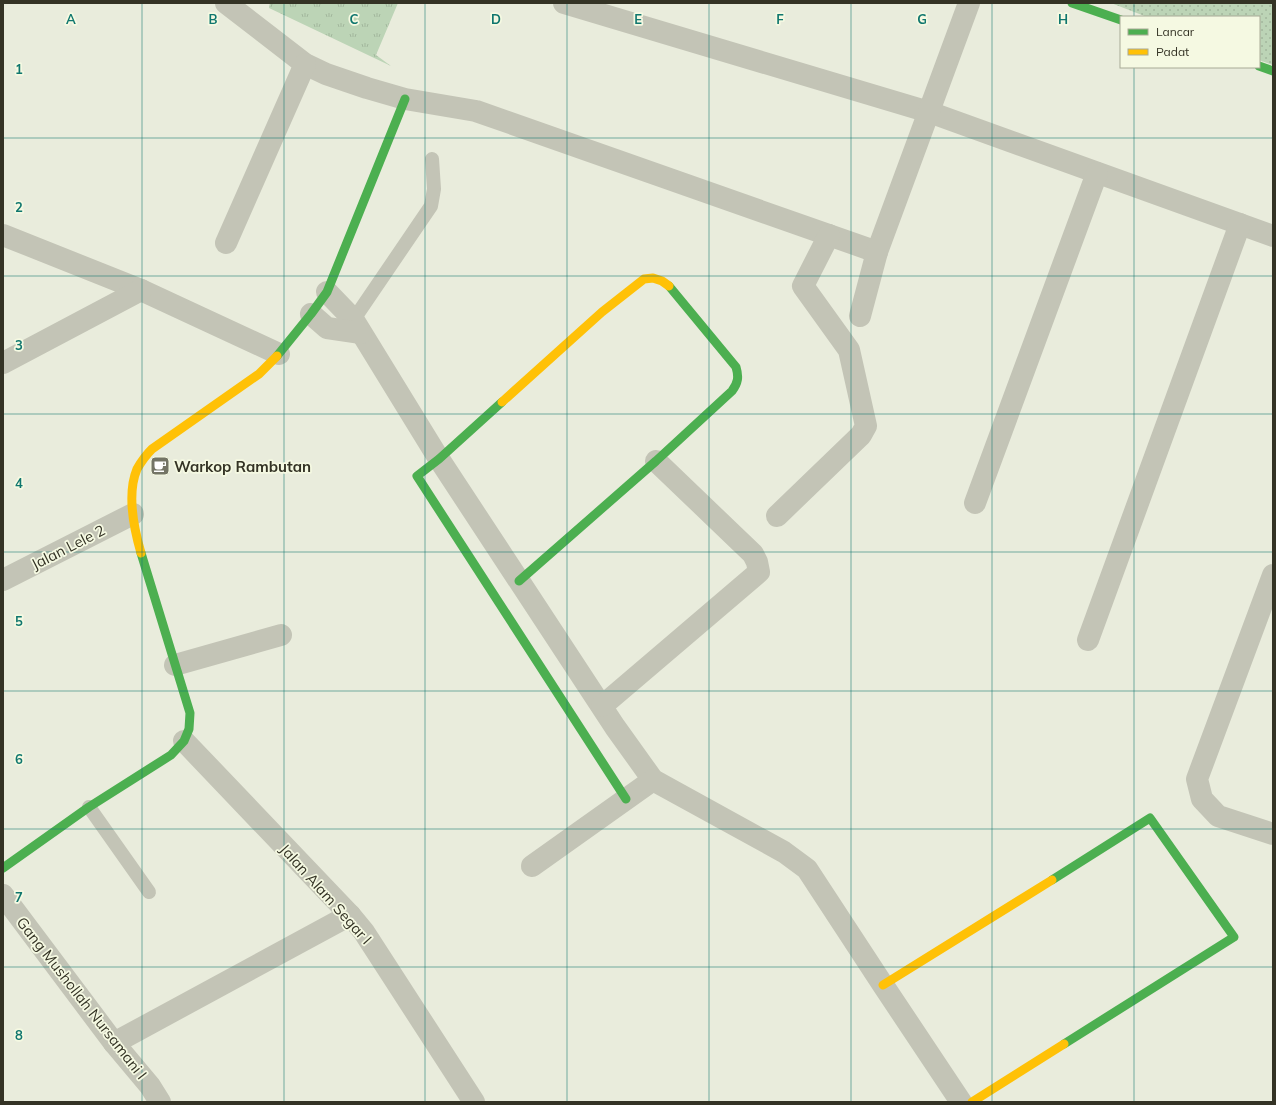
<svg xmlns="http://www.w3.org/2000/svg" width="1276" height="1105" font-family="Mulish,sans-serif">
<defs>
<pattern id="grass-dots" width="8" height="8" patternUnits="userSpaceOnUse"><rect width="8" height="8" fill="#bcd4b6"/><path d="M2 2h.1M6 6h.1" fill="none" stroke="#a2b69c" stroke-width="1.8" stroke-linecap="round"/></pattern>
<pattern id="park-tufts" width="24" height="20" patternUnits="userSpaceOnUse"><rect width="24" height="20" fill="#bcd4b6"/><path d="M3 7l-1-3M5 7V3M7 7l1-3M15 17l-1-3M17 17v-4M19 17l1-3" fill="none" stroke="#a2b69c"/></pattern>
</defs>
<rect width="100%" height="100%" fill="#e9ecdc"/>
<polygon fill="url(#grass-dots)" points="1111,3 1273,3 1273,65 1259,60 1259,17 1147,17"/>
<polygon fill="url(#park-tufts)" points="270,3 398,3 376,55 391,66 269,8"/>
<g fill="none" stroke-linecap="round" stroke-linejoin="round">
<g stroke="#c3c4b6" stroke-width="14">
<polyline points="350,325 431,206 434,189 432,159"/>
<polyline points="89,807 149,892"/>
</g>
<g stroke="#c3c4b6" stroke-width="22">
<polyline points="226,3 305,64 326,74 367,88 405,99 476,111 877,252"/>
<polyline points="564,3 929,112 1273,236"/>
<polyline points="3,235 141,290 279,354"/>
<polyline points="226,243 305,64"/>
<polyline points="327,292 353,319 439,459 615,727 653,780 784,852 807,869 883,985 961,1102"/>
<polyline points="311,314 327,328 361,333"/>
<polyline points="860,316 877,252 969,3"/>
<polyline points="3,363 141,290"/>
<polyline points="975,503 1097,173"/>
<polyline points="777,516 861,435 866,426 849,350 803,286 829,235"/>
<polyline points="1273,575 1197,779 1202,799 1218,816 1273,834"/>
<polyline points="3,580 133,514"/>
<polyline points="1088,640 1240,224"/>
<polyline points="175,665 281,635"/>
<polyline points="602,706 759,572 757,562 753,554 656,461"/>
<polyline points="184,741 350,915 364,932 474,1102"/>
<polyline points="532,866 653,780"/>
<polyline points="3,895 114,1043 150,1086 160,1102"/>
<polyline points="114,1043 350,915"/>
</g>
<g stroke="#4caf50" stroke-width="9">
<polyline points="1072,3 1121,20"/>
<polyline points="1259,66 1273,71"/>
<polyline points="277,356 311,314 327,292 405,99"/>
<polyline points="502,402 439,459 417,476 626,799"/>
<path d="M519,581l137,-120 76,-70c6,-8 7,-14 4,-24l-67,-81"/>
<polyline points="3,868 89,807 171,755 184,741 189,729 190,713 141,553"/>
<polyline points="1052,880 1150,818 1234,937 1064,1044"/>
</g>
<g stroke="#ffc107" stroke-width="9">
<polyline points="502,402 602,312 644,279 653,278 662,281 669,286"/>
<path d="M141,553c-7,-24 -14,-60 -4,-84 4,-7 9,-14 15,-20l107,-75 18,-18"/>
<polyline points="883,985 1052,880"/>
<polyline points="972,1102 1064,1044"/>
</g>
</g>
<path fill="none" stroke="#0f766e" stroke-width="1" stroke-opacity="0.55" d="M142,3v1099M284,3v1099M425,3v1099M567,3v1099M709,3v1099M851,3v1099M992,3v1099M1134,3v14M1134,67v1035M3,138h1270M3,276h1270M3,414h1270M3,552h1270M3,691h1270M3,829h1270M3,967h1270"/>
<defs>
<g id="cafe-square" transform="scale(1)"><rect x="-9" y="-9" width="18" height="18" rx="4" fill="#737465" stroke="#f5f9e2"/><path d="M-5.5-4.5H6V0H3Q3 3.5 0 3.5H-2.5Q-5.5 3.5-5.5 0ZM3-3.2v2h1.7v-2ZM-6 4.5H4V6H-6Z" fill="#fff"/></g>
</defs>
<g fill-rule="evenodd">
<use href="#cafe-square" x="160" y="466"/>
</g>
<g text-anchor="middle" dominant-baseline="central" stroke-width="3.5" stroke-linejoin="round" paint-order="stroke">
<g font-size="15" font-weight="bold" fill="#343325" stroke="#f5f9e2" text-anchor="start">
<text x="174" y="466">Warkop Rambutan</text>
</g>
<g font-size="15" fill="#343325" stroke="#f5f9e2">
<text transform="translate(68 547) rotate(-27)">Jalan Lele 2</text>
<text transform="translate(326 894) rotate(48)">Jalan Alam Segar I</text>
<text transform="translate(82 998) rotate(52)">Gang Mushollah Nursamani I</text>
</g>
</g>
<g font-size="13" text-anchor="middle" font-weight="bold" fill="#0f766e" stroke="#f5f9e2" stroke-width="3.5" stroke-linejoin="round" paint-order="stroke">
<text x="71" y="24">A</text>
<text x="213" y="24">B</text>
<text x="354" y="24">C</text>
<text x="496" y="24">D</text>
<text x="638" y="24">E</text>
<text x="780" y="24">F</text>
<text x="922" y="24">G</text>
<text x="1063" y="24">H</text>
<text x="19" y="74">1</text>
<text x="19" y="212">2</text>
<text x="19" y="350">3</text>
<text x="19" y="488">4</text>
<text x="19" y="626">5</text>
<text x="19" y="764">6</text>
<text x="19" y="902">7</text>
<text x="19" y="1040">8</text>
</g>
<rect width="1276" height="1105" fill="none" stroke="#343325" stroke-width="8"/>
<rect x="1120" y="16" width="140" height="52" fill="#f5f9e2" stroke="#a8aa96"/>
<rect x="1128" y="29" width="20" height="6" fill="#4caf50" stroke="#a8aa96"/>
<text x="1156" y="36" font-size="12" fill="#343325">Lancar</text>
<rect x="1128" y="49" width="20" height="6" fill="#ffc107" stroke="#a8aa96"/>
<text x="1156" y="56" font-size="12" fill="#343325">Padat</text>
</svg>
